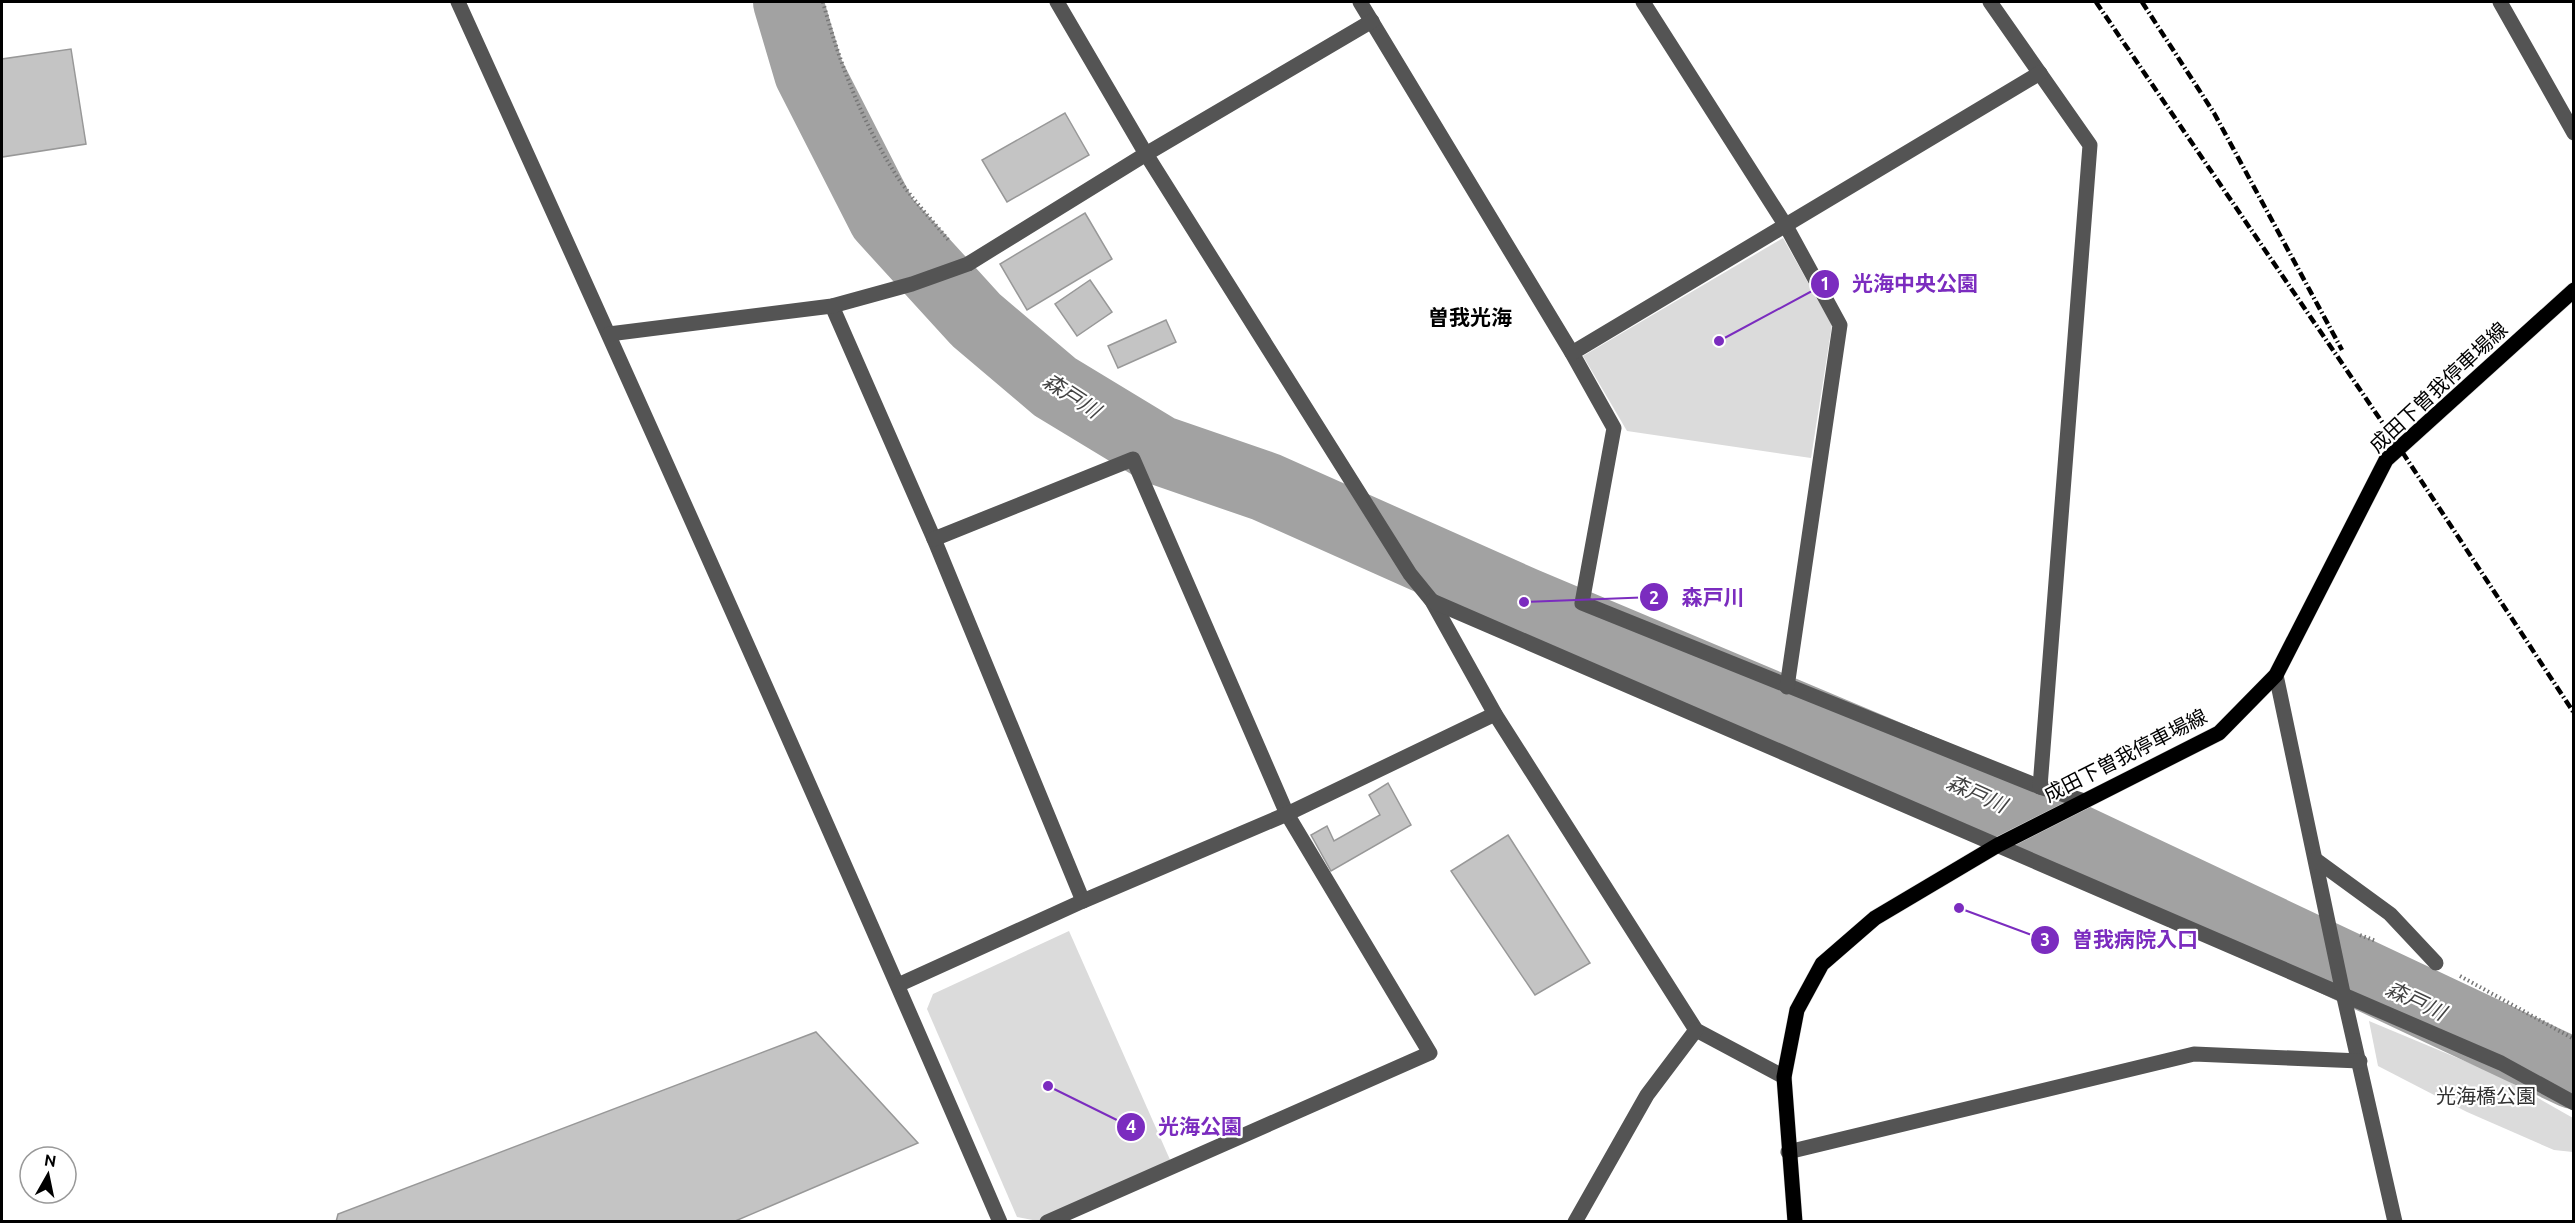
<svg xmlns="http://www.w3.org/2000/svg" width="2575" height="1223" font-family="Ubuntu,'Noto Sans JP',sans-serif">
<rect width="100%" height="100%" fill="#fff"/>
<g fill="#dbdbdb">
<polygon points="1783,238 1832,325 1811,458 1627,431 1583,356"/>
<polygon points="1069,931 1171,1162 1038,1221 1017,1217 927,1009 933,994"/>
<polygon points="2369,1021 2496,1074 2573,1118 2573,1152 2554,1150 2467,1112 2378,1066"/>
</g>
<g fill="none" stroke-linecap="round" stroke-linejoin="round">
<polyline stroke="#a2a2a2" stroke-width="70" points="788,2 809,73 883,218 976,320 1055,387 1159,450 1266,487 1524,602 1987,797 2574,1074"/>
</g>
<g fill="#c4c4c4" stroke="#989898" stroke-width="1.5">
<polygon points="71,49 86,144 2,157 2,59"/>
<polygon points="1065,113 1089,155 1007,202 982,160"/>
<polygon points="1085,213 1112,259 1027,310 1000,264"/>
<polygon points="1090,280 1112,312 1077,336 1055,304"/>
<polygon points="1166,320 1176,342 1118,368 1108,346"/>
<polygon points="1388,783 1411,825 1331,871 1311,835 1327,826 1334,841 1380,815 1369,795"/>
<polygon points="1508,835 1590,963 1535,995 1451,871"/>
<polygon points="816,1032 918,1143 733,1222 336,1222 338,1214"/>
</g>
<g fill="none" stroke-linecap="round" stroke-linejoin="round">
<g stroke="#dbdbdb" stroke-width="16">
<polyline id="major" points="1795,1222 1784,1077 1797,1010 1822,964 1875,918 1998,845 2219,733 2276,675 2386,460 2574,290"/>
</g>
<g stroke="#767676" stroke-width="4" stroke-dasharray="1.5 3" stroke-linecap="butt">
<path d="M823,2c17,63 39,120 75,176 15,22 35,43 52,64"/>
<polyline points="2360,935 2376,941"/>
<polyline points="2460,976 2574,1039"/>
</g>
<g stroke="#545454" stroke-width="15">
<path d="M458,2c184,405 366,811 542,1220"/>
<polyline points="1057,2 1146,154 1410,574 1432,601 1495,714 1696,1030 1784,1077"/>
<polyline points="1360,2 1572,353 1614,428 1582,603 2040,787 2084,801"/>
<polyline points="1643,2 1786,226 1840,325 1787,687"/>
<polyline points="1990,2 2090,145 2040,787"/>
<polyline points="2500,2 2574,133"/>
<polyline points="832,306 934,539 1083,901"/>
<polyline points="609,334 832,306 912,284 968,264 1146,154 1372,21"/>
<polyline points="1572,353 2040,73"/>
<polyline points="934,539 1133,459 1287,814 1430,1053 1047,1222"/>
<polyline points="1432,601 2501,1063 2574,1103"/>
<polyline points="2276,675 2343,993 2395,1222"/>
<polyline points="2316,860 2390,914 2436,963"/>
<polyline points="898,985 1083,901 1287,814 1495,714"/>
<polyline points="1788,1152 2194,1054 2360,1061"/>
<polyline points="1575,1222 1647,1095 1696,1030"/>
</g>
<use href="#major" stroke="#000" stroke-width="15"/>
<g stroke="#000" stroke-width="4.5" stroke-dasharray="9 3 1.5 3" stroke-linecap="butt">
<polyline points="2096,2 2399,447 2574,713"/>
<polyline points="2142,2 2214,113 2342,350"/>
</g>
</g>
<g text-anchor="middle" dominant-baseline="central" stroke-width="4.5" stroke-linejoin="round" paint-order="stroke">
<g font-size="20" fill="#000" stroke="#fff">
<text transform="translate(2438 387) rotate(-43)">成田下曽我停車場線</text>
<text transform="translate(2125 755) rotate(-27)">成田下曽我停車場線</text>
</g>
<g font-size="20" fill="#323232" stroke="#fff">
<text x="2486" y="1095">光海橋公園</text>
</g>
<g font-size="21" font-weight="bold" fill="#000" stroke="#fff">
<text x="1470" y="317">曽我光海</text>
</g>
<g font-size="21" font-style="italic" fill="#434343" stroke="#fff">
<text transform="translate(1072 395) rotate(33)">森戸川</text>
<text transform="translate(1977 793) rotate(24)">森戸川</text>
<text transform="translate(2416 1000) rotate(25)">森戸川</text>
</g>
</g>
<path fill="none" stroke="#7b2cbf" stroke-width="2" d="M1719 341L1825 284M1524 602L1654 597M1959 908L2045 940M1048 1086L1131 1127"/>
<g fill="#7b2cbf" stroke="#fff" stroke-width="2">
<circle cx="1719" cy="341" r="6"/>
<circle cx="1524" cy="602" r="6"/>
<circle cx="1959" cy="908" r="6"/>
<circle cx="1048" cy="1086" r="6"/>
<circle cx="1825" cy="284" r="15"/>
<circle cx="1654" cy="597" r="15"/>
<circle cx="2045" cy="940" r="15"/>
<circle cx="1131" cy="1127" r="15"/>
</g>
<g font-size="18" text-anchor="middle" font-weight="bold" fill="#fff">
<text x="1825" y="290">1</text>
<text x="1654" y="604">2</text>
<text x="2045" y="946">3</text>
<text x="1131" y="1133">4</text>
</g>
<g font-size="21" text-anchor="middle" font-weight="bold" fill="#7b2cbf" stroke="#fff" stroke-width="4.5" stroke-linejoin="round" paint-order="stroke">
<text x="1915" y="291">光海中央公園</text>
<text x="1713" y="605">森戸川</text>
<text x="2135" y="947">曽我病院入口</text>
<text x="1200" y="1134">光海公園</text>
</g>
<rect width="2575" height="1223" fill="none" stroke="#000000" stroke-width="6"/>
<g transform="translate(48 1175) rotate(9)"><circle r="28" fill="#ffffff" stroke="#999999" stroke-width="1.5"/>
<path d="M0-4.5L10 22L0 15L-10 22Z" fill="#000000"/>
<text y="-9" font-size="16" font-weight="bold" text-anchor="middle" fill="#000000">N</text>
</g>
</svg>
